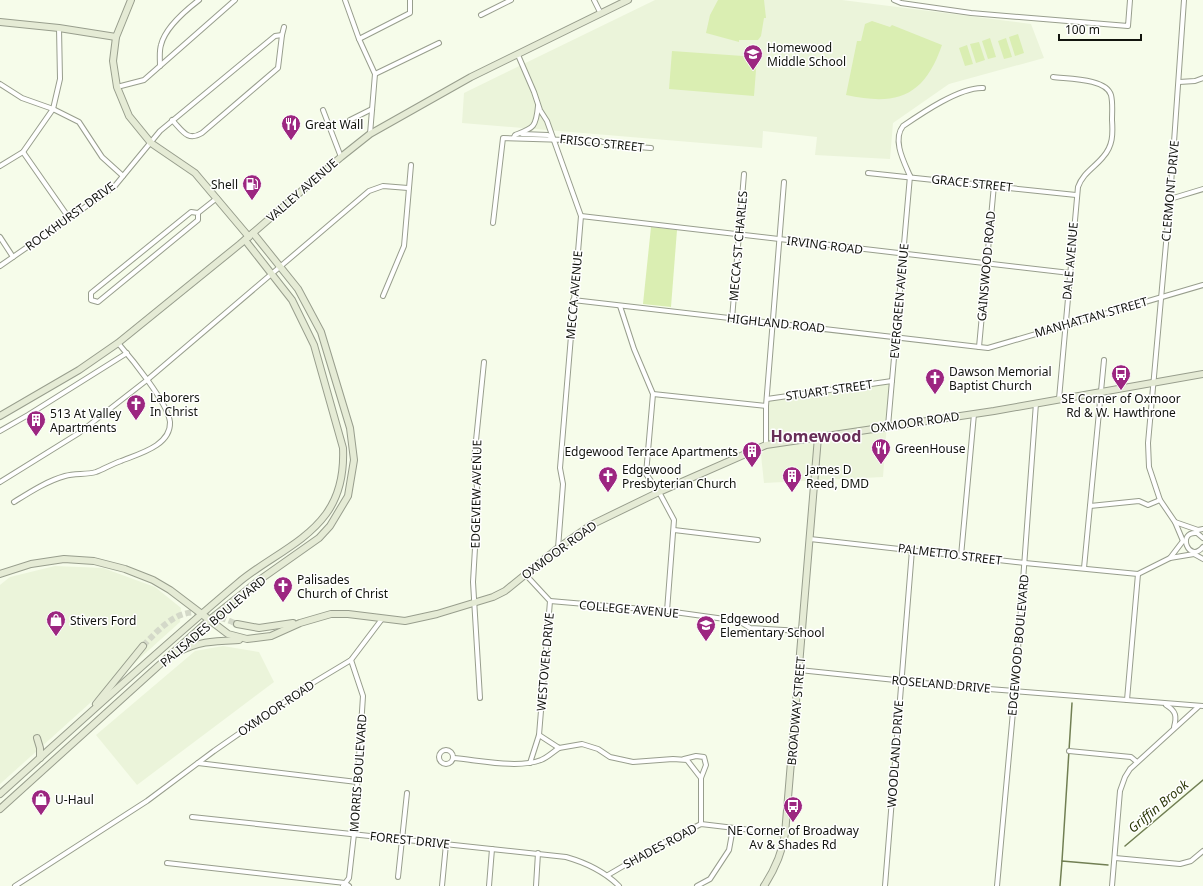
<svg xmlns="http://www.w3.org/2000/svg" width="1203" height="886" font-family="'Noto Sans',sans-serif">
<rect width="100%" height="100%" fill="#f6fcea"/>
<g fill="#ebf4da">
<polygon points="655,0 842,0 1031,24 1044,58 949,84 893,123 890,159 815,155 817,137 763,131 762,148 462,123 464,93"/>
<polygon points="890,382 883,477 764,483 761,455 767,447 769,400"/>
<polygon points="55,566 103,568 155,587 181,608 180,622 0,784 0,585 10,577"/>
<polygon points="223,646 259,652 274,682 137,785 96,735 195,651"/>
</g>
<g fill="#daeeb2">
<polygon points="718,0 764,0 766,18 764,18 761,36 758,40 739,40 739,42 706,33 710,15"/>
<path d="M872,21l18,6 2,-2 50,20c-18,52 -45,61 -96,50l11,-54h4l4,-17z"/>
<polygon points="1018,34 1024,53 1015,56 1009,37"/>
<polygon points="990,38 996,57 988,59 982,41"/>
<polygon points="1006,38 1012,57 1004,59 998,41"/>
<polygon points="979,42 985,60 976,63 970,44"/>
<polygon points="967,45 973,64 965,66 959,48"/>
<polygon points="672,51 757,57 754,96 669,89"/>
<polygon points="651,227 677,230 671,307 643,304"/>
</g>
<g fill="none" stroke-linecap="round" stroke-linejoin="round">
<g stroke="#717f53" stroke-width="1.5">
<polyline points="1125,846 1203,780"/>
<polyline points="1062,861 1072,703"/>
<polyline points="1060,886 1062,861 1108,865"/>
</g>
<path stroke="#d4d9c9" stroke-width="6" stroke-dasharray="6 3" stroke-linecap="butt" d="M143,646c34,-37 47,-42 94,-22"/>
<g stroke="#989e8d" stroke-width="6">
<g id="street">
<polyline points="345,0 359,39 410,13 410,0"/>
<polyline points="594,0 600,12"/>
<polyline points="894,0 901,3 971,13 1128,26 1130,0"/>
<polyline points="481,15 511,0"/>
<polyline points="359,39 375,74 370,134"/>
<polyline points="518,55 534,92 540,110 547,121 581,216 560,468 563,484 558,548"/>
<path d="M160,66c0,-6 -1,-15 1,-21 4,-17 25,-35 38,-45"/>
<polyline points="375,74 439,43"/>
<path d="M1053,77c14,2 53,1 58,18 2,8 1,17 1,25 1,14 1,26 -9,37 -9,11 -20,16 -25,30l-19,212"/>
<polyline points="1179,82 1195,81 1203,78"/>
<polyline points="0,84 22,98 53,109 79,122 102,157 123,176"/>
<polyline points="117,87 144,80 235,0"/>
<polyline points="323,110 341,157"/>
<path d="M172,120c10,10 15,22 30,13l76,-65 4,-33 2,-8"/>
<polyline points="350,120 372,109"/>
<polyline points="522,134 548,135 552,138"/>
<path d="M514,137l1,-2c18,-7 21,-7 23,-29"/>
<polyline points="23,152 69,218"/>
<polyline points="0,166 23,152 53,109 60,79 59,28"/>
<polyline points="868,173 1076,195"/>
<path d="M910,176c-6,-14 -18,-36 -7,-50 19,-13 57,-39 80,-38"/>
<polyline points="1170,199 1203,189"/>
<polygon points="191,212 198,213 198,220 98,302 91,300 91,293"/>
<polyline points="198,213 217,198"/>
<polyline points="581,216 1070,273"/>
<polyline points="493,223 503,138 600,141 611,145 651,148"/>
<polyline points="0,237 13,257"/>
<polyline points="0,266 114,187 160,131 275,36 282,35"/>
<polyline points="383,296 404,246 411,165"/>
<polyline points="573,300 988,348 1203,285"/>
<polyline points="620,306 634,349 653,394 646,474 659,492 674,520 667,611"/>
<polyline points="732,319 744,174"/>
<polyline points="979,347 994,185"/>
<polyline points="653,394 766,406"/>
<polyline points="767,399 892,381"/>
<polyline points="888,426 910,176"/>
<polyline points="0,431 28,415 127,353"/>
<polyline points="766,445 766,406 784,182"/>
<polyline points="0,482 79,433 147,380 369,191 383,186 408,188"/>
<path d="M14,502c16,-10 33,-21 51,-26 10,-3 21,-1 31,-4 8,-3 16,-8 25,-11 17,-7 50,-15 49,-39 -2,-19 -39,-64 -52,-79"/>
<polyline points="1090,506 1139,501 1148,505 1160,500"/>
<polyline points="1175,522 1198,530 1203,529"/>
<polyline points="674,530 758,540"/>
<path d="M1203,538l-6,-5c-21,-2 -8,31 6,14"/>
<polyline points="810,539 1025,563 1138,574"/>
<polyline points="1183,541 1175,522 1160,500 1149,467 1148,443 1170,199 1184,0"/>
<polyline points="1194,554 1203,559"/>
<polyline points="961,556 974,414"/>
<polyline points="1170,558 1183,541"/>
<polyline points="1084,568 1104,360"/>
<polyline points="525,574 550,601 539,735 530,763"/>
<polyline points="1138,574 1170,558 1194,554"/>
<polyline points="550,601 667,611 739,621 750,628 802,631"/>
<polyline points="799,670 963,687 1203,706"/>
<polyline points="480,698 473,582 478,497 474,460 484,362"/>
<polyline points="1127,700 1138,574"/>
<path d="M1166,705c10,6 11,11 8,22"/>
<polyline points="539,735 559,748 582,744 598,749 610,757 633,762 673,759 687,760 701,778 701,824"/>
<circle cx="446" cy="757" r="7"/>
<polyline points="1069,751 1131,757 1137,762"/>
<path d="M453,758c26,2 64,11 88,2 6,-2 12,-8 18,-12"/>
<polyline points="684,759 696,756 704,757 706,765 701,778"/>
<polyline points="198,763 357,782"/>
<path d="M192,817l374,40c21,6 38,14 53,29"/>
<polyline points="1115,858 1180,864 1191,861 1203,851"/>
<polyline points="167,863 345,883 349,886"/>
<polyline points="608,875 661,844 701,824 785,834"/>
<polyline points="398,877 407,793"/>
<polyline points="15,886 147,801 214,751 306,687 351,660 382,619"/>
<polyline points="343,886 349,878 354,834 363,696 351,660"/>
<polyline points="442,886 446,844"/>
<polyline points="489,886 492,849"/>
<polyline points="536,886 538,853"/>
<polyline points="697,886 710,879 729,850 733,828"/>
<polyline points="885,886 912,550"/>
<polyline points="997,886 1015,690 1036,403"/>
<polyline points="1112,886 1120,791 1125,777 1130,769 1198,707"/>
</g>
</g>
<g stroke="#989e8d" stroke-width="8">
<g id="secondary">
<polyline points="131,0 116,37 113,61 117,87 129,116 151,143 195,173 249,237"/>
<polyline points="0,22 59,28 116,37"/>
<polyline points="0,416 79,370 118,343 240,244 341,157 370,134 471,77 628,0"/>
<polyline points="0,574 31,564 64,559 94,561 125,569 153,580 170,590 228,634 247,639 271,636 300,623 331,614 348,614 405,621 437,614 493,597 505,591 558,548 591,525 659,492 766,445 994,411 1203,374"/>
<polyline points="237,624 259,628 293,623"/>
<path d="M176,653c23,-12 37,-12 63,-13"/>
<polyline points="96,704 143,646"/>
<polyline points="37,738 40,748 40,758"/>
<path d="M0,794c79,-71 157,-143 238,-211 28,-24 66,-39 88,-69 14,-19 18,-43 17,-66l-29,-103 -22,-45 -47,-60"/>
<polyline points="0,809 208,621 258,581 319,538 330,526 348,496 354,460 350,428 321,332 298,289 253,233"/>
<path d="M764,886c11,-17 18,-32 21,-52l33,-397"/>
</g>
</g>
<use href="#street" stroke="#fff" stroke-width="4"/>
<use href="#secondary" stroke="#e5ebd5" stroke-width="6"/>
</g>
<defs>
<g id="school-pin" transform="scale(1)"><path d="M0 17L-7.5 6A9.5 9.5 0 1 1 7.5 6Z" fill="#9c2680" stroke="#fff"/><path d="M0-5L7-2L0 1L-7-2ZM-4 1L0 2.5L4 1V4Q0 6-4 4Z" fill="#fff"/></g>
<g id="restaurant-pin" transform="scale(1)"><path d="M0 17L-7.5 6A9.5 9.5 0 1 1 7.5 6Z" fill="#9c2680" stroke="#fff"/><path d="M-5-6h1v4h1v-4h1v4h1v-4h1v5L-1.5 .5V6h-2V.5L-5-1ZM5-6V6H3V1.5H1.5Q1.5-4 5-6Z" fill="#fff"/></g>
<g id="fuel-pin" transform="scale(1)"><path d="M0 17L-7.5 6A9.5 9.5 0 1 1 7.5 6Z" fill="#9c2680" stroke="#fff"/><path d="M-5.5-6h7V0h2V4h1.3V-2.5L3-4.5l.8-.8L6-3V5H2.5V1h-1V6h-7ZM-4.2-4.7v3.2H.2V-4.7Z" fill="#fff"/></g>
<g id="bus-pin" transform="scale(1)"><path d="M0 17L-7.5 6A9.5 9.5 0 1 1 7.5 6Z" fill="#9c2680" stroke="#fff"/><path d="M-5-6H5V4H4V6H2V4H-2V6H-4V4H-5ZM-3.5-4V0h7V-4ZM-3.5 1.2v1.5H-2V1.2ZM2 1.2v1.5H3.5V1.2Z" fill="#fff"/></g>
<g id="church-pin" transform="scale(1)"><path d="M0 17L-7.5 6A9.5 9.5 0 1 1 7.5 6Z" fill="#9c2680" stroke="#fff"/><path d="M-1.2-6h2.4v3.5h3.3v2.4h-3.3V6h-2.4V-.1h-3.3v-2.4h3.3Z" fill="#fff"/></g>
<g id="building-pin" transform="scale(1)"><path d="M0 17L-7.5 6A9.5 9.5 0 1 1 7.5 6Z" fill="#9c2680" stroke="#fff"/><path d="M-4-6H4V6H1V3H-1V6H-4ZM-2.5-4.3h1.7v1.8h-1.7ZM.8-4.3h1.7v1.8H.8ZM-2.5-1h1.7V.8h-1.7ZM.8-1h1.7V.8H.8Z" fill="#fff"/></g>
<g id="shop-pin" transform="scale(1)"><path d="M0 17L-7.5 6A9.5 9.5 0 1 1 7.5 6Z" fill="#9c2680" stroke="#fff"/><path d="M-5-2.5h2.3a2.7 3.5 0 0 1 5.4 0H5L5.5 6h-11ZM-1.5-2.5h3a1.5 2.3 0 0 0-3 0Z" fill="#fff"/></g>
</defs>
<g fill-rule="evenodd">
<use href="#school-pin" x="753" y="54"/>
<use href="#restaurant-pin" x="291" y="124"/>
<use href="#fuel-pin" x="252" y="184"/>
<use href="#bus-pin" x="1121" y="374"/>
<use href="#church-pin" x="935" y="378"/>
<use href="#church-pin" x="136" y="404"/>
<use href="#building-pin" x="36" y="420"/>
<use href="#restaurant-pin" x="881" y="448"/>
<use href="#building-pin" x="752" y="451"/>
<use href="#church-pin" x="608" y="476"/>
<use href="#building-pin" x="792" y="476"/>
<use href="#church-pin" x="283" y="586"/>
<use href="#shop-pin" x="56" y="620"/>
<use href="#school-pin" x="706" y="625"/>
<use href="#shop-pin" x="41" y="799"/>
<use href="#bus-pin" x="793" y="806"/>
</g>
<g text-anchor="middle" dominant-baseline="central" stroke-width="3" stroke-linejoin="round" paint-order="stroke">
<g font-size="12" fill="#12140e" stroke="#fff" text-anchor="start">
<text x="767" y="47">Homewood<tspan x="767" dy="14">Middle School</tspan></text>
<text x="305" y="124">Great Wall</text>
<text x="238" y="184" text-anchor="end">Shell</text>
<text x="949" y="371">Dawson Memorial<tspan x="949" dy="14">Baptist Church</tspan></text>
<text x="150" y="397">Laborers<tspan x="150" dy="14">In Christ</tspan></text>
<text x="1121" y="398" text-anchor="middle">SE Corner of Oxmoor<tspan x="1121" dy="14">Rd &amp; W. Hawthrone</tspan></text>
<text x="50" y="413">513 At Valley<tspan x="50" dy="14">Apartments</tspan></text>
<text x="895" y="448">GreenHouse</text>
<text x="738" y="451" text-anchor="end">Edgewood Terrace Apartments</text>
<text x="622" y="469">Edgewood<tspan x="622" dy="14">Presbyterian Church</tspan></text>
<text x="806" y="469">James D<tspan x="806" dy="14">Reed, DMD</tspan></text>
<text x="297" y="579">Palisades<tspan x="297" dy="14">Church of Christ</tspan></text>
<text x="720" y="618">Edgewood<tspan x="720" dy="14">Elementary School</tspan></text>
<text x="70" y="620">Stivers Ford</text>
<text x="55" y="799">U-Haul</text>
<text x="793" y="830" text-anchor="middle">NE Corner of Broadway<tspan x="793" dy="14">Av &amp; Shades Rd</tspan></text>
</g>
<g font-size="12" fill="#12140e" stroke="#fff">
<text transform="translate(602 143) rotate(6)">FRISCO STREET</text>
<text transform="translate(972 183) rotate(6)">GRACE STREET</text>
<text transform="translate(302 190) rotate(-41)">VALLEY AVENUE</text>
<text transform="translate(1170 191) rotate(-85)">CLERMONT DRIVE</text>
<text transform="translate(70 216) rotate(-36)">ROCKHURST DRIVE</text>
<text transform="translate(825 245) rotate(7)">IRVING ROAD</text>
<text transform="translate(738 246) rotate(-85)">MECCA ST CHARLES</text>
<text transform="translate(1070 261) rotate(-85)">DALE AVENUE</text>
<text transform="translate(986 266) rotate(-85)">GAINSWOOD ROAD</text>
<text transform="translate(574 295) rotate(-85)">MECCA AVENUE</text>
<text transform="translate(899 301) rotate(-85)">EVERGREEN AVENUE</text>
<text transform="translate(1091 317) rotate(-16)">MANHATTAN STREET</text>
<text transform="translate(776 323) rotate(6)">HIGHLAND ROAD</text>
<text transform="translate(829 390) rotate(-8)">STUART STREET</text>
<text transform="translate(915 422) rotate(-8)">OXMOOR ROAD</text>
<text transform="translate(476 494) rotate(-89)">EDGEVIEW AVENUE</text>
<text transform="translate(559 550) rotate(-36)">OXMOOR ROAD</text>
<text transform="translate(950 554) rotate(7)">PALMETTO STREET</text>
<text transform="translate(629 609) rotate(5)">COLLEGE AVENUE</text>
<text transform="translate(213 621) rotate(-40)">PALISADES BOULEVARD</text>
<text transform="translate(1018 645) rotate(-85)">EDGEWOOD BOULEVARD</text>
<text transform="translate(545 662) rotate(-85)">WESTOVER DRIVE</text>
<text transform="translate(941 684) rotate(5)">ROSELAND DRIVE</text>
<text transform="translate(276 708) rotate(-34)">OXMOOR ROAD</text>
<text transform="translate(796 711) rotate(-85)">BROADWAY STREET</text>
<text transform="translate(895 754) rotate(-86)">WOODLAND DRIVE</text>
<text transform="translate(358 773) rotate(-86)">MORRIS BOULEVARD</text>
<text transform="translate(410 840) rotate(6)">FOREST DRIVE</text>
<text transform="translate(660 846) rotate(-28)">SHADES ROAD</text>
</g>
<g font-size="13" font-style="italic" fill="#2c3809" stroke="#fff">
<text transform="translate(1158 806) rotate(-40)">Griffin Brook</text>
</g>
<g font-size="16" font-weight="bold" fill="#682e57" stroke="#fff">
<text x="816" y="436">Homewood</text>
</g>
</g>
<path d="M1059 34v6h82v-6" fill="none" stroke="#12140e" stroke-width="2"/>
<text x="1065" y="34" font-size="12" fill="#12140e" stroke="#ffffff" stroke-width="3" paint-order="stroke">100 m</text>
</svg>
